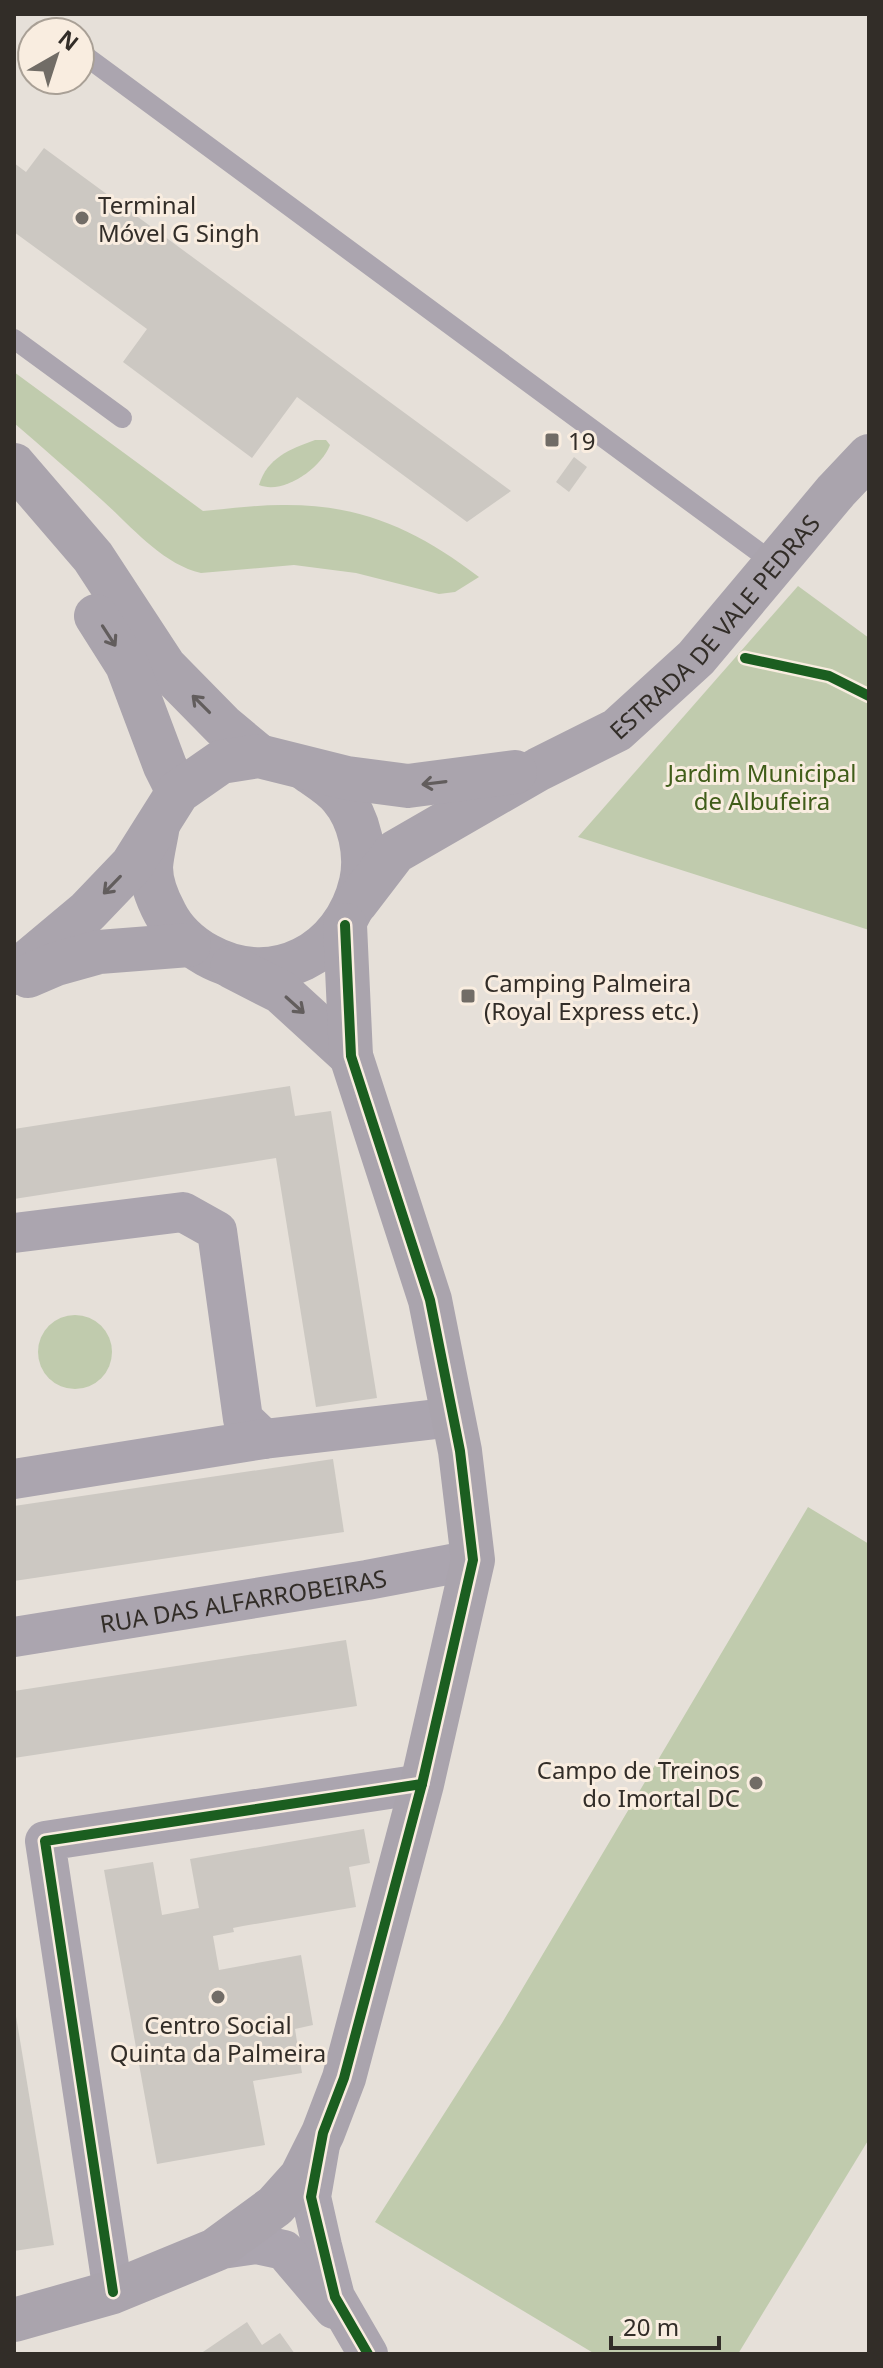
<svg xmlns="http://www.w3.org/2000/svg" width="883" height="2368" font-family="'Noto Sans',sans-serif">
<rect width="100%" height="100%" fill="#e6e0d9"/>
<g fill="#c0cbad">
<path d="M14,372l189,139c26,-2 53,-6 79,-6 80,-1 135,25 197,72l-24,15 -16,2 -83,-21 -62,-8 -93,8c-39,-9 -69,-46 -98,-72 -30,-27 -59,-52 -89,-78z"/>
<path d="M315,440h11l4,5c-9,23 -46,50 -71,40 8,-27 31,-36 56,-45z"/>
<polygon points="798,586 869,638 869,930 578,837"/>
<circle cx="75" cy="1352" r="37"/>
<polygon points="808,1507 869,1544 869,2139 738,2354 595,2354 375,2222 502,2023"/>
</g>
<g fill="#ccc8c2">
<polygon points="44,148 511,491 467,522 297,397 252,458 123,362 147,329 14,232 14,163 26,172"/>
<polygon points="574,457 587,467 569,492 556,482"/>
<polygon points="290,1086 295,1116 331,1111 377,1398 316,1407 276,1158 14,1199 14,1129"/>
<polygon points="333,1459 344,1532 14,1581 14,1506"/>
<polygon points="346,1640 357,1706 14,1758 14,1691"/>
<polygon points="364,1829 370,1863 349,1867 356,1907 243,1926 233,1928 234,1932 213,1936 219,1970 301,1955 313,2025 295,2029 302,2073 253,2081 265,2145 157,2164 104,1870 153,1862 162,1915 199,1908 190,1859"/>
<polygon points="14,2004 54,2245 14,2251"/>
<polygon points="247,2322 262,2345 280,2333 295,2354 200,2354"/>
</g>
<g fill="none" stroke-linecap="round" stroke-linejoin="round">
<g stroke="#aba5af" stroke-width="20">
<polyline points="80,52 775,564"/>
<polyline points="14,339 122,418"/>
</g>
<g stroke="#aba5af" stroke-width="40">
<polyline points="14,1233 183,1212 217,1231 243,1419 264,1439"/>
<polyline points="14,1479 264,1439 454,1417"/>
<path id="s1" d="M14,1637l353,-57 106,-20"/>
<polyline points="320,2145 311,2197 322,2246 335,2297 368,2354"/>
<polyline points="215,2250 256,2244 284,2250 334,2309"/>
<polyline points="113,2292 45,1841 422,1784"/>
</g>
<g stroke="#aaa4ad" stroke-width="44">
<polyline points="14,465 93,557 165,667 223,726 259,756"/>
<polyline points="96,616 127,665 165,766 178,792"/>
<path d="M158,825c-2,14 -6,28 -7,42 0,16 7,33 14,46 10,20 24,32 42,42 66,37 138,-2 154,-73 6,-27 -1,-63 -20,-85 -9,-11 -23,-19 -34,-27"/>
<path id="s2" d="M356,903l39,-51 144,-83 78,-39 79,-72 140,-167 33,-35"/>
<polyline points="232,967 281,992 351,1056"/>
<polyline points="14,973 87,912 132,865 178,792 221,762 259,756 347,778 408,786 515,772"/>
<polyline points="28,976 56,964 99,952 189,945"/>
<polyline points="14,2320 113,2292 215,2250 275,2206 301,2177 323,2133 344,2078 422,1784 473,1560 460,1451 430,1300 351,1056 345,925"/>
</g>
<g stroke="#f9ede0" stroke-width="15">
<g id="cycleway">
<polyline points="745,658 829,676 869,696"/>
<polyline points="345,925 351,1056 430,1300 460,1451 473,1560 422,1784 344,2078 323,2133 311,2197 335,2297 368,2354"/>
<polyline points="113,2292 45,1841 422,1784"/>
</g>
</g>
<use href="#cycleway" stroke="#1b5e20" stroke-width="10"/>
</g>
<defs><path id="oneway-shaft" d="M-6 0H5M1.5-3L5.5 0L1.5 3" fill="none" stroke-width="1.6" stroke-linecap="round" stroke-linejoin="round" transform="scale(2)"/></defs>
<g stroke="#625d5d">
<use href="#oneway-shaft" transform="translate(109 636) rotate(57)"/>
<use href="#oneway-shaft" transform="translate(201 704) rotate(-135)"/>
<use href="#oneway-shaft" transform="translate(434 783) rotate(173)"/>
<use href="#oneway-shaft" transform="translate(112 885) rotate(134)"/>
<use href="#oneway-shaft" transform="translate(295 1005) rotate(42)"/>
</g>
<g fill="#716c66" stroke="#f9ede0" stroke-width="3">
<circle cx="82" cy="218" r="8"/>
<rect x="544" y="432" width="16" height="16" rx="4"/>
<rect x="460" y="988" width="16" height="16" rx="4"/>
<circle cx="756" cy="1783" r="8"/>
<circle cx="218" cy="1997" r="8"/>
</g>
<g text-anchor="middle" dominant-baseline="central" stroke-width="6" stroke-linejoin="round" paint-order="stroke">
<g font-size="24" fill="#322d28" stroke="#f9ede0" text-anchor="start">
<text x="98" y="204">Terminal<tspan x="98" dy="28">Móvel G Singh</tspan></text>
<text x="568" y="440">19</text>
<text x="484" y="982">Camping Palmeira<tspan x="484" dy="28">(Royal Express etc.)</tspan></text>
<text x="740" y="1769" text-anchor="end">Campo de Treinos<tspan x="740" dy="28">do Imortal DC</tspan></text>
<text x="218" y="2024" text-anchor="middle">Centro Social<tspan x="218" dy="28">Quinta da Palmeira</tspan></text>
</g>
<g font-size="24" fill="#322d28" stroke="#f9ede0">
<text stroke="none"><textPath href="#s2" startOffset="460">ESTRADA DE VALE PEDRAS</textPath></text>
<text stroke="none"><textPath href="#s1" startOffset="232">RUA DAS ALFARROBEIRAS</textPath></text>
</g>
<g font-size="24" fill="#405d19" stroke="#f9ede0">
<text x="762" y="772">Jardim Municipal<tspan x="762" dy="28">de Albufeira</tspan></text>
</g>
</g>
<rect width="883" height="2368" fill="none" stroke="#322d28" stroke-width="32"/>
<g transform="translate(56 56) rotate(39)"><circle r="38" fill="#f9ede0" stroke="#a9a096" stroke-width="2"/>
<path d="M0-6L14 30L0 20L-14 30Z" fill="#716c66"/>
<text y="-12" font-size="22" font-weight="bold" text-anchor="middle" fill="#322d28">N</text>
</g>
<path d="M611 2336v12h108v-12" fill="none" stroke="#322d28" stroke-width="4"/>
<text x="623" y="2336" font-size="24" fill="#322d28" stroke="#f9ede0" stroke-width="6" paint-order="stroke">20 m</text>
</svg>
